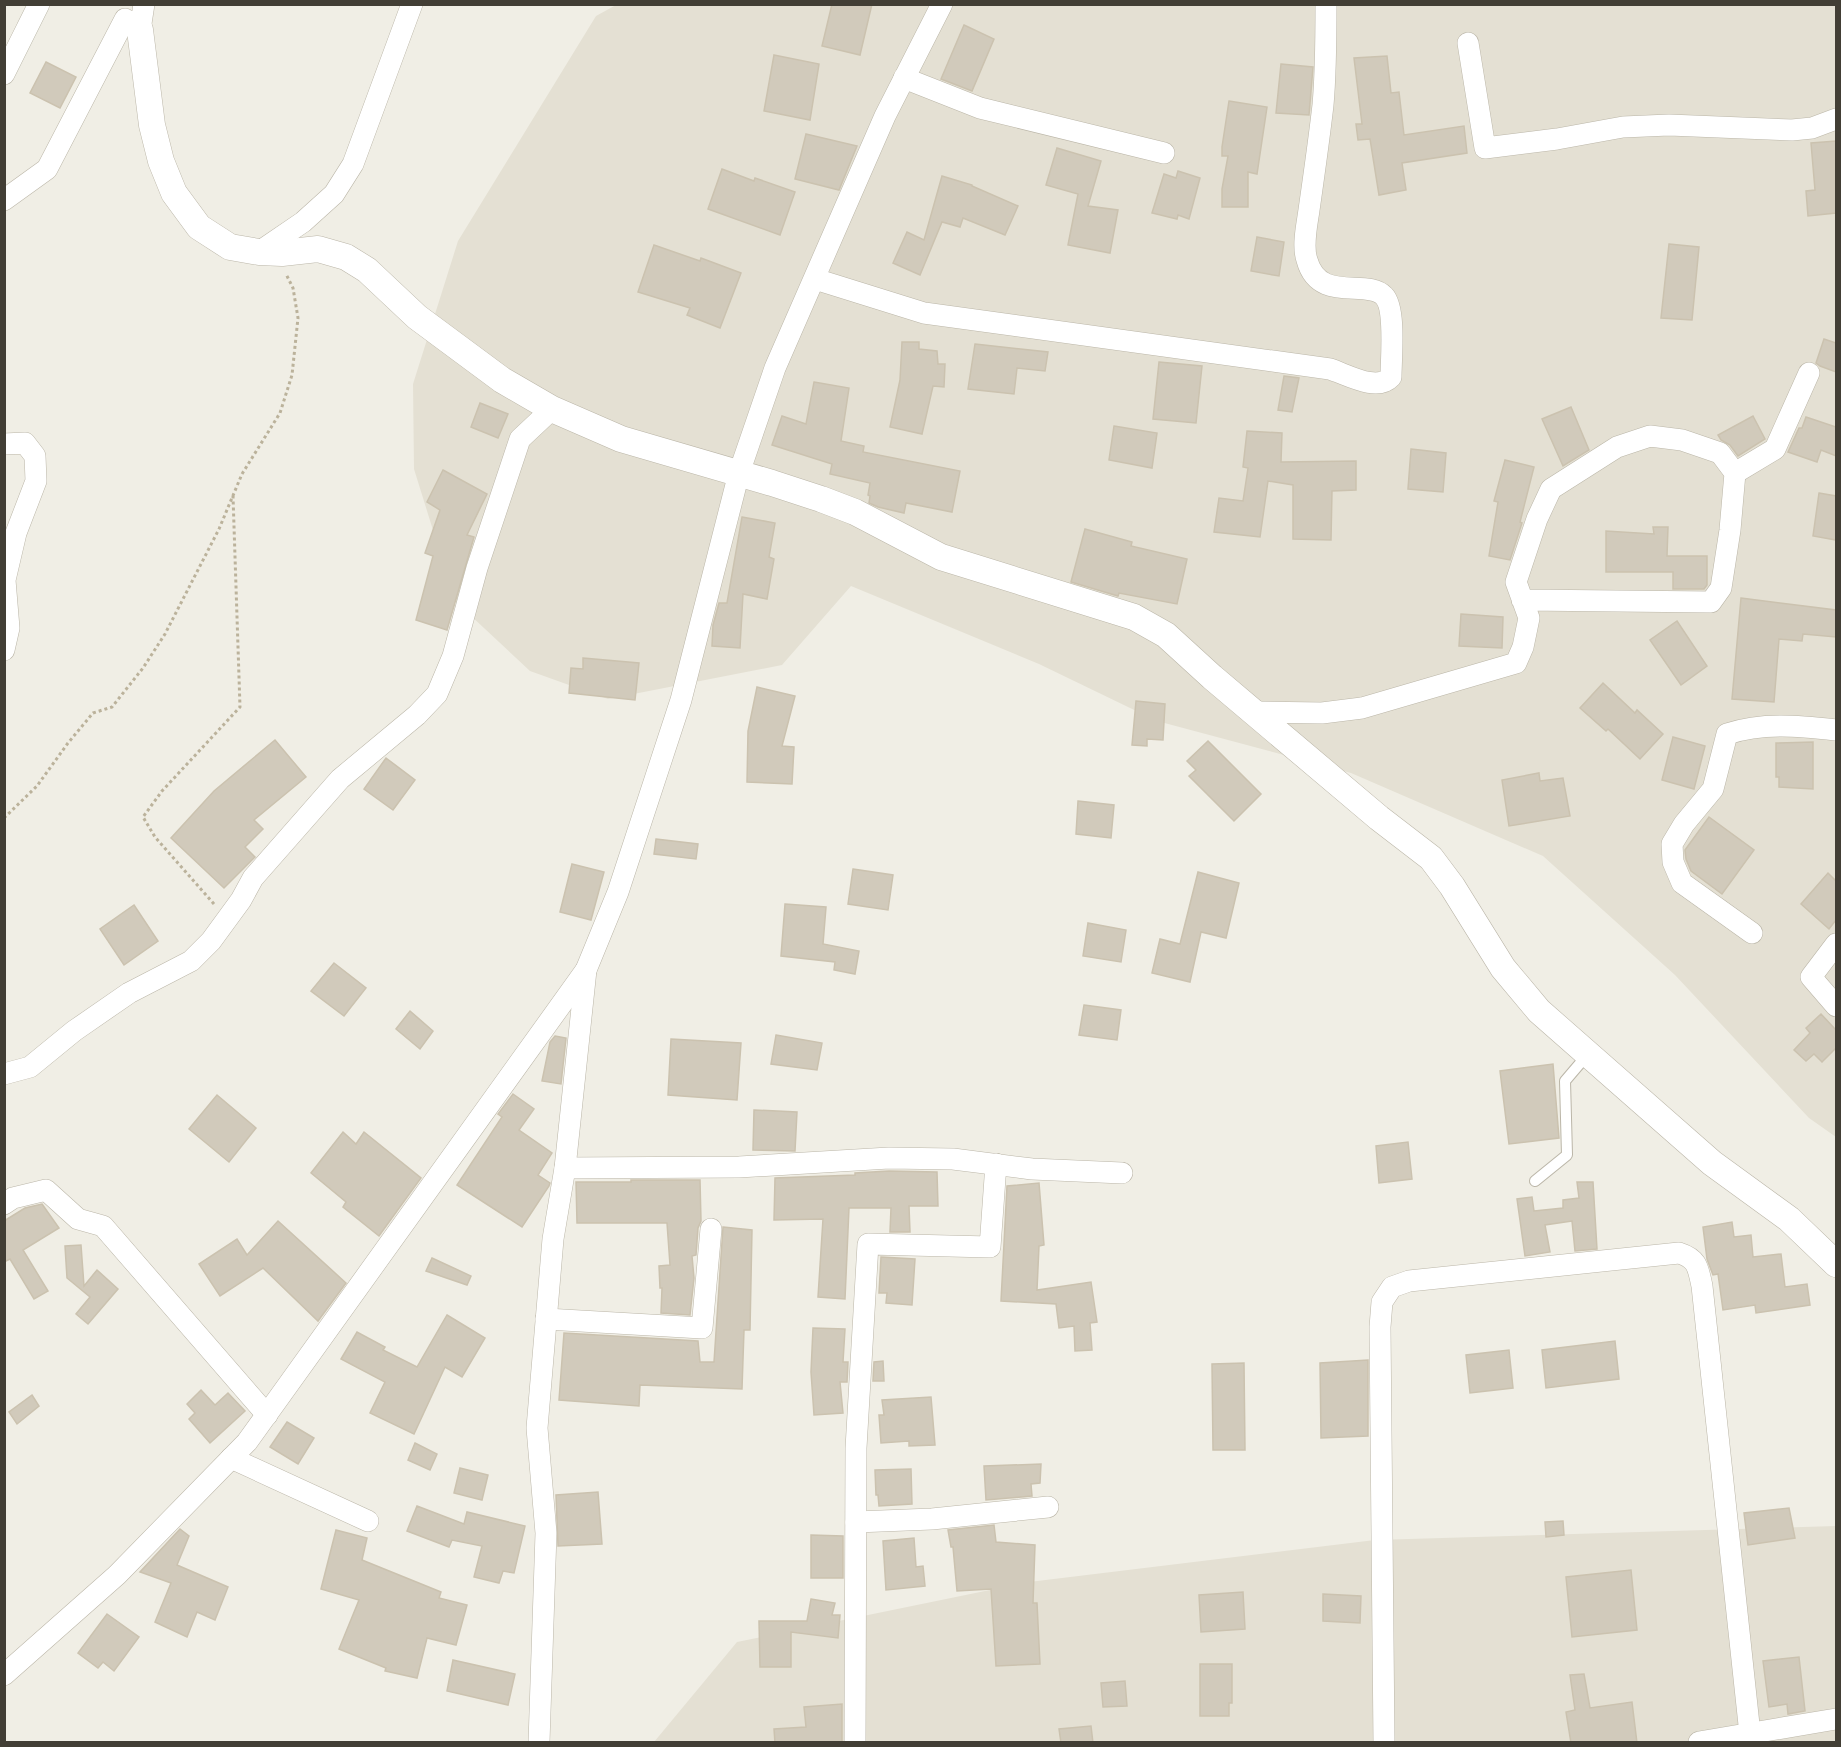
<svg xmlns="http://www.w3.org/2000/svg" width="1841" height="1747" font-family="Helvetica,sans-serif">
<rect width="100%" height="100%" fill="#f0eee5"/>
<g fill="#e4e0d3">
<polygon points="616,5 1836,5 1836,1137 1809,1118 1675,975 1543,856 1351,773 1157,721 1039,664 851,586 782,665 608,699 530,671 455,601 414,469 413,384 458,241 596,16"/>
<polygon points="1836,1526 1836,1742 654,1742 737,1642 1029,1582 1375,1540"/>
</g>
<g fill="#d1cabb" stroke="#cbc2af" stroke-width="1.5">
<polygon points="832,4 872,4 860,55 822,46"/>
<polygon points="964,25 994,39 972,91 941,79"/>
<polygon points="774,55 819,64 810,120 764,111"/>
<polygon points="1387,56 1391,93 1399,92 1404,135 1464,126 1467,153 1402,163 1406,190 1379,195 1370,139 1358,140 1356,124 1362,124 1354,58"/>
<polygon points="46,62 76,77 60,108 30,93"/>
<polygon points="1281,64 1313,67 1309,115 1276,113"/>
<polygon points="1229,101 1267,107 1257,174 1248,172 1248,207 1222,207 1222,189 1228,156 1222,156 1222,147"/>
<polygon points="806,134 857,146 839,190 795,179"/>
<polygon points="1836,141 1836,213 1808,216 1806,191 1815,190 1811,143"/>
<polygon points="1057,148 1101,161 1088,206 1118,210 1110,253 1068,245 1078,194 1046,185"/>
<polygon points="722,169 754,181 755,178 795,192 780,235 708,209"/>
<polygon points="1178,171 1200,178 1189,219 1178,215 1177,219 1152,213 1164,174 1176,178"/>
<polygon points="942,176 972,185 972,186 1018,206 1005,235 963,218 960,227 942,222 920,275 893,263 907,232 924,240"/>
<polygon points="1257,237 1284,242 1279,276 1251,271"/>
<polygon points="1669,244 1699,247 1692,320 1661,318"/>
<polygon points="654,245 700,261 701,258 741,273 720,328 687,315 690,308 638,292"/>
<polygon points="1824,339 1836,343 1836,372 1820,366 1816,363"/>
<polygon points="902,342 919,342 919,349 937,351 938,364 945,364 944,387 933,386 922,434 890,427 900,380"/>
<polygon points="975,344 1048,352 1045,371 1017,368 1014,394 968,389"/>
<polygon points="1159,362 1202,366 1196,423 1153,419"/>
<polygon points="1284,376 1299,378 1292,412 1278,410"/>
<polygon points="814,382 849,388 841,441 864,446 863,452 960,471 952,512 906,503 904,513 878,507 869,503 870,496 868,495 870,483 830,474 832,464 772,445 782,416 806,424"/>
<polygon points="480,403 508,414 498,438 471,427"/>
<polygon points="1571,407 1589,450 1563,466 1542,419"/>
<polygon points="1753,416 1765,439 1738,456 1730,445 1721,440 1718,435"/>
<polygon points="1806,417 1836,427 1836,456 1821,450 1817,462 1788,452 1799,428 1802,428"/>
<polygon points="1114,426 1157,433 1152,468 1109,460"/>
<polygon points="1247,431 1282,433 1281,462 1356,461 1356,490 1332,491 1331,540 1293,539 1293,485 1268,481 1260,537 1214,532 1219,498 1243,501 1248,468 1243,467"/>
<polygon points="1411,449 1446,453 1443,492 1408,489"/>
<polygon points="1505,460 1534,467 1520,522 1522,523 1510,560 1489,556 1498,502 1494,501"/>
<polygon points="443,470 487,494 467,535 474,537 447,630 416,620 433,556 425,553 440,510 427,502"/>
<polygon points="1819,493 1836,496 1836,540 1813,536"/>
<polygon points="742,517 775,523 769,557 774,559 767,599 743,594 740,648 712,646 713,625 719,603 727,603"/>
<polygon points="1653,527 1668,527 1667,556 1707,556 1707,585 1704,589 1673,589 1673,572 1606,572 1606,531 1654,534"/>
<polygon points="1085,529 1132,542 1131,546 1187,559 1177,604 1119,593 1118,596 1071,582"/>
<polygon points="1741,598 1836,610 1836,637 1803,634 1802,641 1779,639 1774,702 1732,699"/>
<polygon points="1461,614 1503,617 1502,648 1459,646"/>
<polygon points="1677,621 1707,666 1681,685 1650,640"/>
<polygon points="583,658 639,663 635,700 569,693 571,668 583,669"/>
<polygon points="1603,683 1635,713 1637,710 1663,734 1640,759 1608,729 1606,731 1580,708"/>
<polygon points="757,687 795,696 782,746 794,747 792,784 747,782 748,731"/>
<polygon points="1136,701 1165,704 1163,740 1147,739 1147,746 1132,745"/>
<polygon points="1673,737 1705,746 1694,789 1662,780"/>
<polygon points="275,740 306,777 254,820 263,829 245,847 255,857 224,888 171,838 214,791"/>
<polygon points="1208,741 1261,794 1234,821 1189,776 1196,770 1187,761"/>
<polygon points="1813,742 1813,789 1779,787 1779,777 1776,777 1776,743"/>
<polygon points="386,758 415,780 393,810 364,789"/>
<polygon points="1539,773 1540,781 1563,778 1570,816 1509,826 1502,780"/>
<polygon points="1078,801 1114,805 1111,838 1076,834"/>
<polygon points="1709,817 1754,850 1722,894 1691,871 1686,859 1685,850"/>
<polygon points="656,839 698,844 696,859 654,854"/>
<polygon points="572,864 604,872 591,920 560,912"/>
<polygon points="853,869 893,875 888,910 848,904"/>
<polygon points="1198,872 1239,883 1226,938 1201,932 1190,982 1152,973 1160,939 1180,944"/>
<polygon points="1828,873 1836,881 1836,920 1829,929 1801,904"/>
<polygon points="785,904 826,907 823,944 859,951 855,974 834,970 835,962 781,956"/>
<polygon points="134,905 158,941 124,965 100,929"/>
<polygon points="1088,923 1126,930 1121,962 1083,956"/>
<polygon points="334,963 366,988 344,1016 311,991"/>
<polygon points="1084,1005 1121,1010 1117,1040 1079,1035"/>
<polygon points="410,1011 433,1031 420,1049 396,1029"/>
<polygon points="1821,1014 1836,1030 1836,1048 1822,1062 1814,1054 1806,1061 1794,1050 1810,1033 1806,1028"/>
<polygon points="776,1035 822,1043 817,1070 771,1064"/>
<polygon points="555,1036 566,1038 561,1084 542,1081 550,1042"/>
<polygon points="671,1039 741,1043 737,1100 668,1095"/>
<polygon points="1553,1064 1559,1138 1509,1144 1500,1071"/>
<polygon points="513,1094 534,1109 519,1130 552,1153 538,1175 550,1183 549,1186 522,1227 457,1185 502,1117 498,1114"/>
<polygon points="217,1095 256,1128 229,1162 189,1129"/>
<polygon points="754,1110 797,1112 795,1151 753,1150"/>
<polygon points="343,1132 356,1144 364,1132 421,1178 379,1236 343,1207 346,1202 311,1173"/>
<polygon points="1408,1142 1412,1179 1379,1183 1376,1146"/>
<polygon points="889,1171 937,1172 938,1206 909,1206 910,1232 890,1232 891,1208 849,1208 845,1299 818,1297 823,1219 774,1220 775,1178 855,1175 855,1173"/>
<polygon points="631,1180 700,1180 701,1221 698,1228 696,1255 692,1256 694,1278 690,1315 661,1313 662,1288 660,1288 659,1266 670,1265 667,1223 577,1223 576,1182 631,1182"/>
<polygon points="1577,1182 1593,1182 1597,1249 1575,1251 1572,1221 1545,1225 1550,1252 1525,1256 1517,1199 1532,1197 1534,1211 1563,1208 1563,1200 1579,1198"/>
<polygon points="1039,1183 1044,1245 1039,1246 1037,1290 1091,1282 1097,1322 1090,1323 1092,1350 1075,1351 1074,1326 1059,1328 1056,1304 1001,1301 1007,1186"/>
<polygon points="42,1204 59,1228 23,1250 48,1291 34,1299 10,1259 4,1262 4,1221 25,1208"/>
<polygon points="278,1221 346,1283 318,1321 263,1268 220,1296 199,1264 237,1239 247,1255"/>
<polygon points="1732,1222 1734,1237 1751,1235 1753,1257 1781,1254 1785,1287 1807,1284 1810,1305 1756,1313 1755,1305 1723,1310 1718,1274 1713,1275 1707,1259 1703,1227"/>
<polygon points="723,1227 752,1230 750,1330 744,1330 742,1389 640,1385 639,1406 559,1400 564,1333 698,1341 700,1362 714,1362"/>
<polygon points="81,1245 84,1286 97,1270 118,1289 88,1324 76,1314 90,1297 67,1278 65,1246"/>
<polygon points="881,1257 915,1259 912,1305 886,1303 887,1293 879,1293"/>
<polygon points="432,1258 471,1276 467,1285 426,1271"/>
<polygon points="447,1315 485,1338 462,1377 445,1367 414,1434 370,1413 385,1382 341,1359 357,1332 385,1347 383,1350 417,1367"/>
<polygon points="813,1328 845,1329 843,1362 848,1362 847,1382 840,1382 843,1413 814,1415 811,1372"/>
<polygon points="1615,1341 1619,1379 1546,1388 1542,1350"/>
<polygon points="1509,1350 1513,1388 1470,1393 1466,1355"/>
<polygon points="1368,1360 1368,1436 1321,1438 1320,1363"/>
<polygon points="883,1361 884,1381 873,1381 874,1362"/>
<polygon points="1244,1363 1245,1450 1213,1450 1212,1364"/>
<polygon points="201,1390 215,1405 228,1393 245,1411 210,1443 189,1419 195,1413 187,1404"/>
<polygon points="32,1395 39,1406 17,1424 9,1412"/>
<polygon points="931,1397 935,1445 909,1446 909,1441 881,1443 879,1415 884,1415 882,1400"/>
<polygon points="287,1422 314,1438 298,1464 270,1447"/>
<polygon points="415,1443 437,1454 430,1470 408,1460"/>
<polygon points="1041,1464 1040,1483 1031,1484 1032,1496 986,1500 984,1466"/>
<polygon points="460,1468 488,1475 482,1500 454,1493"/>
<polygon points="911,1469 912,1504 879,1506 878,1495 876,1495 875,1470"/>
<polygon points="598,1492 602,1544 558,1546 556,1495"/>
<polygon points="417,1506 464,1524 467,1512 525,1526 514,1573 503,1571 499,1583 474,1577 482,1546 452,1540 449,1547 407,1531"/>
<polygon points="1789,1508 1795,1538 1748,1545 1744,1513"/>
<polygon points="1563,1521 1564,1535 1546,1537 1545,1522"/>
<polygon points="994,1525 996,1542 1035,1545 1033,1603 1037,1603 1040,1664 996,1666 991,1589 957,1591 953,1547 951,1547 948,1530"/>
<polygon points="180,1529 189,1536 177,1565 228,1587 215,1620 197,1612 187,1637 155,1622 171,1583 140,1572"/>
<polygon points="336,1530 367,1538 362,1560 441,1592 439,1598 467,1605 456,1645 427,1638 417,1678 385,1671 386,1668 339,1649 359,1600 321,1589"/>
<polygon points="811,1535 843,1536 843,1578 811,1578"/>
<polygon points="914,1538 916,1567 923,1566 925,1586 886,1590 883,1541"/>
<polygon points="1631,1570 1637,1630 1572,1637 1566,1577"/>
<polygon points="1243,1592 1245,1629 1201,1632 1199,1595"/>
<polygon points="1323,1594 1361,1596 1360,1623 1323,1621"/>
<polygon points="811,1599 835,1603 832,1615 840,1615 838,1638 791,1632 791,1667 760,1667 759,1621 807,1621"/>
<polygon points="107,1614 139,1637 114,1671 103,1662 98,1668 78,1653"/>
<polygon points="1799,1657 1805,1711 1788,1714 1787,1704 1769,1707 1763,1661"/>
<polygon points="453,1660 515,1674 508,1705 447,1691"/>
<polygon points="1200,1664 1232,1664 1232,1703 1229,1703 1229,1716 1200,1716"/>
<polygon points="1584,1674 1590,1708 1632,1702 1637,1743 1571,1743 1566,1712 1575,1710 1570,1675"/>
<polygon points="1125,1681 1127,1706 1103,1707 1101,1683"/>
<polygon points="842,1704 842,1743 775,1743 774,1729 806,1727 804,1707"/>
<polygon points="1091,1726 1093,1743 1061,1743 1059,1729"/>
</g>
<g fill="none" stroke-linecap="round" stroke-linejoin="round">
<g stroke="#bbb6a8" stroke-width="12">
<polyline id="service" points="1535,1181 1567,1155 1565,1081 1588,1054"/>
</g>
<g stroke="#bbb6a8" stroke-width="22">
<g id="minor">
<polyline points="1468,43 1485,148 1557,139 1623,127 1669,125 1792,130 1812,128 1836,119"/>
<polyline points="4,74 39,4"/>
<polyline points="904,78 980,108 1164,153"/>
<polyline points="4,200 47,169 125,19 140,30 144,4"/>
<polyline points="259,252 303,222 334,194 353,164 412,4"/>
<path d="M815,279l109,34 406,56c18,6 47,23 61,8 0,-18 5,-69 -7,-81 -17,-18 -65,8 -77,-36 -5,-14 0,-35 2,-50 5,-35 10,-70 14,-105 3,-33 3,-67 3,-101"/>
<polyline points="4,444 25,443 35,456 36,481 16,533 5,580 9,628 4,650"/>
<polyline points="1735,473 1775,449 1809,373"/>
<polyline points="1254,712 1322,713 1362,708 1516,663 1523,647 1529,618 1516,582 1537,519 1551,489 1617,447 1650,436 1682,440 1720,453 1735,473 1730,530 1721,588 1711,602 1522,600"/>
<path d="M1752,933l-70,-50 -9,-21 -1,-18 12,-20 29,-35 14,-55c36,-12 73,-8 109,-4"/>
<polyline points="1836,944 1811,977 1836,1006"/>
<polyline points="4,1074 30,1067 74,1031 129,993 191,961 211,941 241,900 253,878 340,779 417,715 437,694 453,656 477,568 520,439 552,409"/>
<polyline points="565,1168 739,1167 889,1158 953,1159 1032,1169 1122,1173"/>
<polyline points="4,1204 13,1198 46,1190 78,1219 103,1226 267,1415"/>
<polyline points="546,1319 702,1328 711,1229"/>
<polyline points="231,1458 368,1521"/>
<polyline points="856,1522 932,1519 1048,1507"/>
<polyline points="4,1675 117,1575 247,1442 586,970"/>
<polyline points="539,1742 546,1533 537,1428 553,1239 565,1168 586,970 618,892 681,700 739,473 775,368 885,116 942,4"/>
<polyline points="855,1742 856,1448 868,1244 990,1247 996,1164"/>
<path d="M1384,1742l-4,-415 2,-25 10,-15 17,-6 270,-28c19,6 19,15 23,33l48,448"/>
<polyline points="1699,1742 1836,1719"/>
</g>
</g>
<g stroke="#bbb6a8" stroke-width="27">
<polyline id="tertiary" points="140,30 152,125 161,161 174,193 199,227 230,247 259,252 282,253 318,249 346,257 367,270 417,317 502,380 552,409 621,439 772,483 821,499 855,512 941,557 1134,617 1166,635 1212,677 1379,818 1431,858 1452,886 1503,968 1539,1011 1712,1163 1789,1219 1836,1264"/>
</g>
<g stroke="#bbb29b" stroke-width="3" stroke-dasharray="3 3" stroke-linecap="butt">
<polyline points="4,818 37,786 68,743 93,713 112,707 143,668 165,634 219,529 242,474 280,413 292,375 298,318 293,288 286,274"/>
<polyline points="214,904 155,837 143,817 162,791 240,707 233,496"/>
</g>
<use href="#service" stroke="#fff" stroke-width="10"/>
<use href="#minor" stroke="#fff" stroke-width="21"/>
<use href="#tertiary" stroke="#fff" stroke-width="26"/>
</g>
<rect width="1841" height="1747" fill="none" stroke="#423e35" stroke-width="12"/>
</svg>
